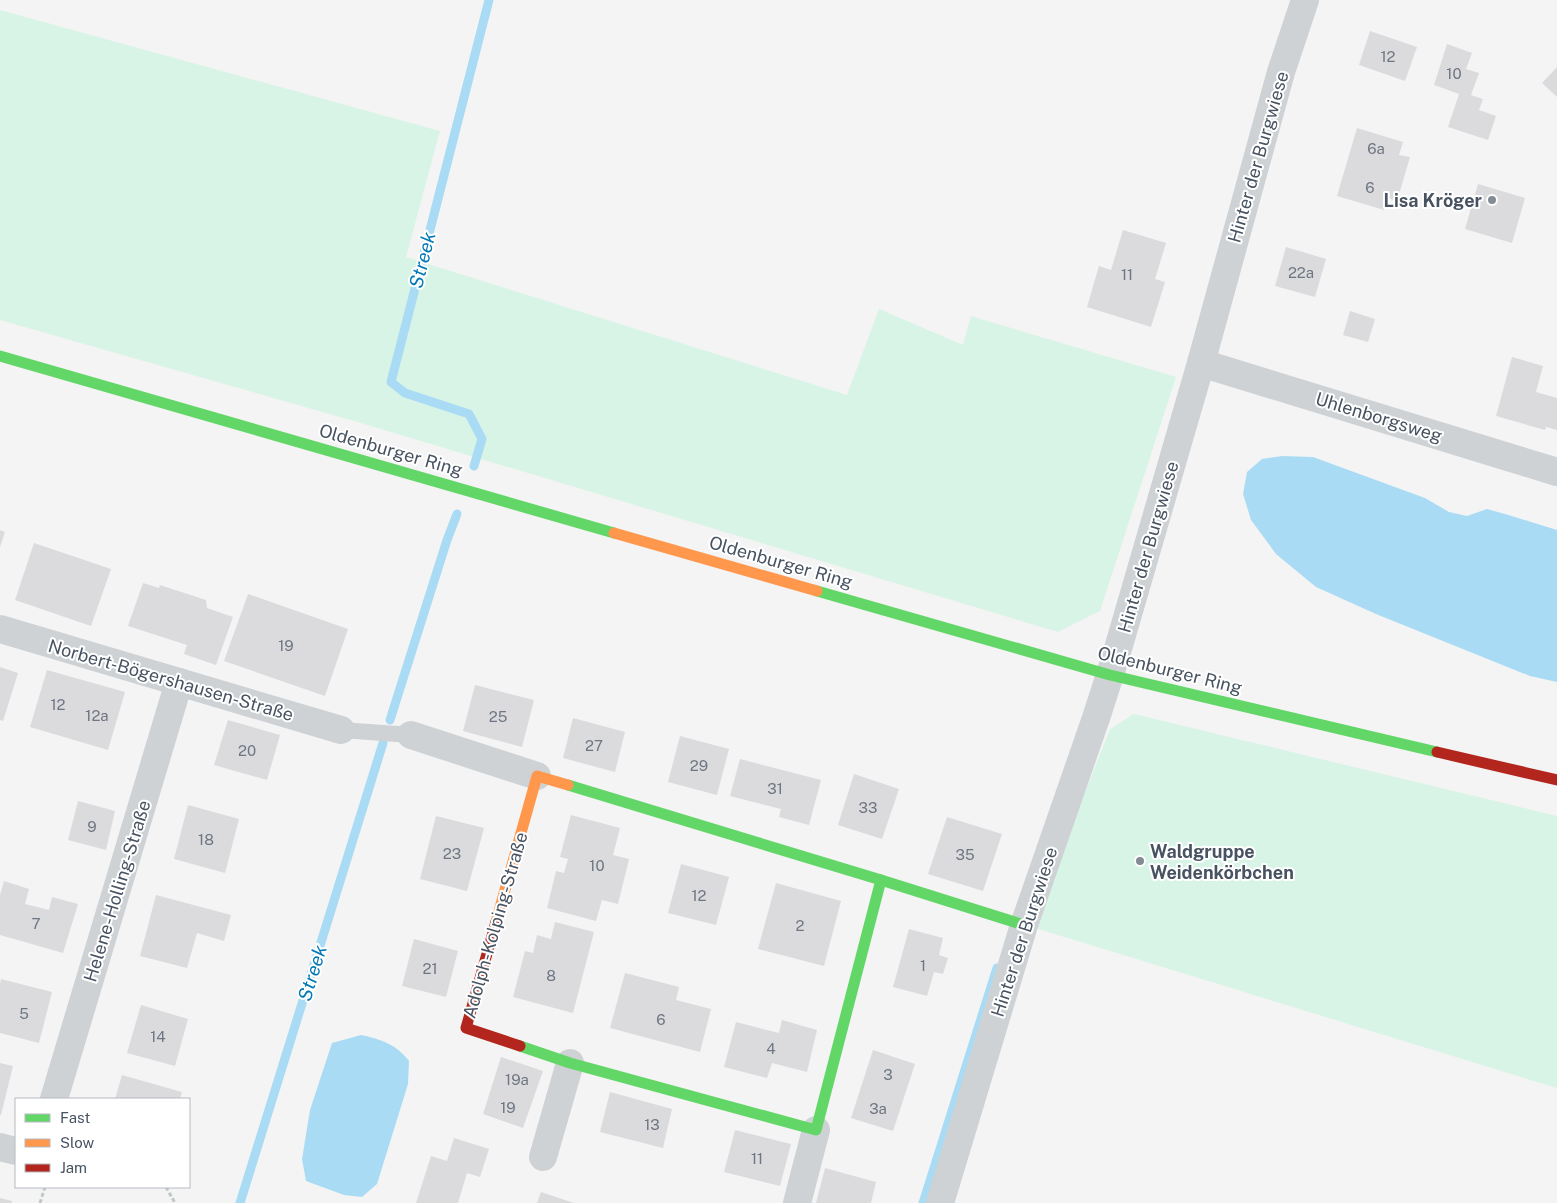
<svg xmlns="http://www.w3.org/2000/svg" width="1557" height="1203" font-family="'Public Sans',sans-serif">
<rect width="100%" height="100%" fill="#f4f4f4"/>
<g fill="#d7f4e6">
<polygon points="0,10 440,131 406,257 847,395 879,309 963,345 971,316 1176,377 1100,611 1058,632 361,423 0,320"/>
<polygon points="1134,714 1557,816 1557,1088 1032,927 1110,729"/>
</g>
<g fill="#aadbf4">
<polygon points="1282,456 1313,457 1425,498 1449,512 1467,516 1487,509 1505,514 1557,530 1557,682 1530,676 1376,614 1316,587 1276,554 1251,520 1243,494 1247,472 1262,459"/>
<path d="M361,1035c19,4 35,9 48,26l-1,23 -31,100 -15,13 -18,-2 -38,-14 -4,-22 8,-49 22,-67z"/>
</g>
<g fill="none" stroke-linecap="round" stroke-linejoin="round">
<g stroke="#aadbf4" stroke-width="9">
<polyline points="474,466 482,439 469,414 405,393 391,382 489,0"/>
<polyline points="390,720 447,540 457,514"/>
<polyline points="240,1203 383,743"/>
<polyline points="923,1203 997,968"/>
</g>
</g>
<g fill="#dbdbde">
<polygon points="1370,31 1417,47 1405,81 1359,65"/>
<polygon points="1447,44 1472,53 1466,69 1479,73 1471,95 1483,99 1479,110 1496,116 1488,140 1448,127 1459,94 1434,85"/>
<polygon points="1557,67 1557,97 1542,83"/>
<polygon points="1357,128 1403,142 1399,155 1410,157 1397,201 1387,198 1384,210 1337,196"/>
<polygon points="1478,184 1525,198 1512,243 1465,229"/>
<polygon points="1123,230 1166,243 1155,279 1165,282 1151,327 1087,307 1099,266 1111,270"/>
<polygon points="1286,247 1326,259 1315,297 1275,286"/>
<polygon points="1350,311 1375,319 1368,342 1343,335"/>
<polygon points="1512,357 1543,366 1536,392 1557,398 1557,430 1546,427 1545,430 1496,416"/>
<polygon points="0,530 5,532 0,547"/>
<polygon points="34,543 111,569 91,626 15,600"/>
<polygon points="143,583 159,588 160,585 206,600 207,608 233,617 216,665 184,654 187,645 128,626"/>
<polygon points="248,594 348,629 325,696 224,661"/>
<polygon points="0,667 18,673 3,721 0,720"/>
<polygon points="47,670 125,692 108,750 30,727"/>
<polygon points="475,685 534,700 522,747 463,731"/>
<polygon points="573,718 625,732 615,772 563,758"/>
<polygon points="228,720 280,735 267,780 214,765"/>
<polygon points="680,736 729,749 717,795 668,782"/>
<polygon points="740,759 821,780 809,825 779,817 781,809 730,796"/>
<polygon points="854,774 899,789 882,839 838,825"/>
<polygon points="78,801 115,811 106,850 68,840"/>
<polygon points="188,805 239,819 225,873 174,859"/>
<polygon points="571,815 620,828 613,855 629,859 618,904 602,900 596,921 547,908 556,871 564,873 568,859 560,857"/>
<polygon points="436,816 484,828 467,891 420,879"/>
<polygon points="947,817 1002,834 983,891 928,874"/>
<polygon points="681,864 729,877 716,925 668,913"/>
<polygon points="4,881 29,889 25,904 49,910 52,897 78,904 63,953 0,935 0,895"/>
<polygon points="776,883 841,901 824,966 758,949"/>
<polygon points="156,895 231,915 224,941 197,933 187,968 140,956"/>
<polygon points="555,922 594,932 573,1013 513,997 525,951 533,953 537,935 551,939"/>
<polygon points="909,929 943,938 939,955 948,958 943,974 934,972 927,996 893,987"/>
<polygon points="414,939 458,951 446,997 402,986"/>
<polygon points="625,973 679,987 676,1000 711,1009 700,1052 610,1028"/>
<polygon points="1,979 52,992 39,1043 0,1033 0,984"/>
<polygon points="141,1005 188,1019 175,1066 127,1053"/>
<polygon points="782,1020 817,1030 807,1072 772,1063 767,1078 724,1067 736,1022 779,1033"/>
<polygon points="873,1050 915,1064 893,1131 851,1118"/>
<polygon points="501,1057 543,1071 523,1128 483,1114"/>
<polygon points="0,1063 13,1066 1,1115 0,1115"/>
<polygon points="122,1075 182,1092 180,1099 115,1099"/>
<polygon points="610,1092 672,1109 663,1148 600,1132"/>
<polygon points="735,1130 791,1144 780,1186 724,1172"/>
<polygon points="454,1138 489,1149 480,1177 467,1173 458,1203 416,1203 431,1156 447,1161"/>
<polygon points="825,1168 876,1182 871,1203 816,1203"/>
<polygon points="541,1192 574,1203 537,1203"/>
<polygon points="0,1198 12,1201 12,1203 0,1203"/>
</g>
<g fill="none" stroke-linecap="round" stroke-linejoin="round">
<g stroke="#bcc9c6" stroke-width="3" stroke-dasharray="4 2.5" stroke-linecap="butt">
<polyline points="166,1187 175,1203"/>
<polyline points="40,1203 45,1187"/>
</g>
<polyline stroke="#cfd2d5" stroke-width="16" points="341,730 411,735"/>
<g stroke="#cfd2d5" stroke-width="28">
<polyline points="1201,363 1557,472"/>
<polyline points="0,629 341,730"/>
<polyline points="411,735 537,776"/>
<polyline points="54,1099 179,682"/>
<polyline points="0,1147 16,1151"/>
<polyline points="543,1157 570,1063"/>
<polyline points="797,1203 816,1130"/>
<polyline points="940,1203 1024,925 1096,718 1115,659 1201,363 1281,72 1305,0"/>
</g>
<g stroke="#63d668" stroke-width="11">
<polyline points="0,356 614,533"/>
<polyline points="817,591 1110,675 1437,752"/>
<polyline points="568,785 881,880 1024,925"/>
<polyline points="520,1046 570,1063 816,1130 881,880"/>
</g>
<g stroke="#ff974d" stroke-width="11">
<polyline points="614,533 817,591"/>
<polyline points="496,922 537,776 568,785"/>
</g>
<g stroke="#b3261e" stroke-width="11">
<polyline points="1437,752 1557,780"/>
<polyline points="496,922 466,1028 520,1046"/>
</g>
</g>
<g fill="#848b95" stroke="#fff" stroke-width="2">
<circle cx="1492" cy="200" r="5"/>
<circle cx="1140" cy="861" r="5"/>
</g>
<g text-anchor="middle" dominant-baseline="central" stroke-width="4" stroke-linejoin="round" paint-order="stroke">
<g font-size="15" fill="#6e7682">
<text x="1388" y="56">12</text>
<text x="1454" y="73">10</text>
<text x="1376" y="148">6a</text>
<text x="1370" y="187">6</text>
<text x="1301" y="272">22a</text>
<text x="1127" y="274">11</text>
<text x="286" y="645">19</text>
<text x="58" y="704">12</text>
<text x="97" y="715">12a</text>
<text x="498" y="716">25</text>
<text x="594" y="745">27</text>
<text x="247" y="750">20</text>
<text x="699" y="765">29</text>
<text x="775" y="788">31</text>
<text x="868" y="807">33</text>
<text x="92" y="826">9</text>
<text x="206" y="839">18</text>
<text x="452" y="853">23</text>
<text x="965" y="854">35</text>
<text x="597" y="865">10</text>
<text x="699" y="895">12</text>
<text x="36" y="923">7</text>
<text x="800" y="925">2</text>
<text x="923" y="965">1</text>
<text x="430" y="968">21</text>
<text x="551" y="975">8</text>
<text x="24" y="1013">5</text>
<text x="661" y="1019">6</text>
<text x="158" y="1036">14</text>
<text x="771" y="1048">4</text>
<text x="888" y="1074">3</text>
<text x="517" y="1079">19a</text>
<text x="508" y="1107">19</text>
<text x="878" y="1108">3a</text>
<text x="652" y="1124">13</text>
<text x="757" y="1158">11</text>
</g>
<g font-size="18" fill="#485362" stroke="#fff">
<text transform="translate(1258 157) rotate(-74)">Hinter der Burgwiese</text>
<text transform="translate(1379 417) rotate(17)">Uhlenborgsweg</text>
<text transform="translate(391 450) rotate(16)">Oldenburger Ring</text>
<text transform="translate(1148 547) rotate(-74)">Hinter der Burgwiese</text>
<text transform="translate(781 562) rotate(16)">Oldenburger Ring</text>
<text transform="translate(1170 670) rotate(14)">Oldenburger Ring</text>
<text transform="translate(171 680) rotate(16)">Norbert-Bögershausen-Straße</text>
<text transform="translate(117 891) rotate(-73)">Helene-Holling-Straße</text>
<text transform="translate(495 925) rotate(-74)">Adolph-Kolping-Straße</text>
<text transform="translate(1024 932) rotate(-72)">Hinter der Burgwiese</text>
</g>
<g font-size="18" font-weight="bold" fill="#485362" stroke="#fff" text-anchor="end">
<text x="1482" y="200">Lisa Kröger</text>
<text x="1150" y="851" text-anchor="start">Waldgruppe<tspan x="1150" dy="21">Weidenkörbchen</tspan></text>
</g>
<g font-size="19" font-style="italic" fill="#0278b4" stroke="#fff">
<text transform="translate(422 260) rotate(-76)">Streek</text>
<text transform="translate(312 973) rotate(-73)">Streek</text>
</g>
</g>
<rect x="15" y="1098" width="175" height="90" fill="#ffffff" stroke="#b6bac0"/>
<rect x="25" y="1114" width="25" height="8" fill="#63d668" stroke="#b6bac0"/>
<text x="60" y="1123" font-size="15" fill="#485362">Fast</text>
<rect x="25" y="1139" width="25" height="8" fill="#ff974d" stroke="#b6bac0"/>
<text x="60" y="1148" font-size="15" fill="#485362">Slow</text>
<rect x="25" y="1164" width="25" height="8" fill="#b3261e" stroke="#b6bac0"/>
<text x="60" y="1173" font-size="15" fill="#485362">Jam</text>
</svg>
